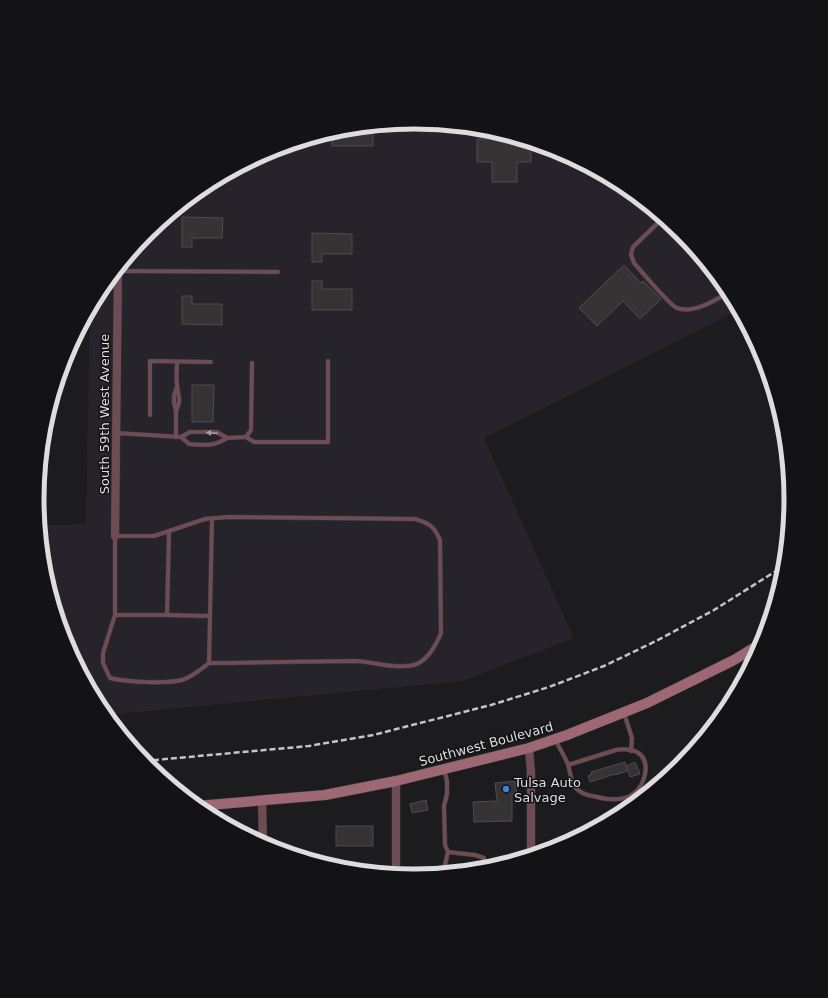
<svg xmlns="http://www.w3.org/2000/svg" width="828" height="998" font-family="'DejaVu Sans',sans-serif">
<rect width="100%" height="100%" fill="#1c1b1d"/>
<polygon fill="#27232a" points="414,122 488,129 558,151 624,186 681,233 728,290 739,310 484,438 574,638 463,681 106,715 100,708 66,643 44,572 40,525 86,524 90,308 101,289 148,232 205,185 270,151 341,129"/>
<g fill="#363334" stroke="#4f4c4d">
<polygon points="373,126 373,146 332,146 332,132 341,129"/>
<polygon points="477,139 521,139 531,143 531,162 517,162 517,182 492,182 492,162 477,162"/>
<polygon points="182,217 223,218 222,238 192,238 192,247 182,247"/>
<polygon points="312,233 352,234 352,254 322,254 322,262 312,262"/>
<polygon points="624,265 641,283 643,281 661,299 640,319 623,301 597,326 579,308"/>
<polygon points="312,281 322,281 322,289 352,289 352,310 312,310"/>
<polygon points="182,296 192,296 192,304 222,304 222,325 182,324"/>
<polygon points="192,385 214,385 213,422 192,422"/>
<polygon points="625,762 628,771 615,775 615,774 590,782 588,776 592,774 591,772"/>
<polygon points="635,762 640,774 630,777 626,766"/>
<polygon points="515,781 517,794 512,794 512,821 474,822 473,802 497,801 495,783"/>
<polygon points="426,800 428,810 412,813 410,804"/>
<rect x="336" y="826" width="37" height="20"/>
</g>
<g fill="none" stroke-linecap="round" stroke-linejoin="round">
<g stroke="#373638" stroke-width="5">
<g id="lane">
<path d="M663,218l-30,29 -2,7 3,9c6,7 37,43 43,45 17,6 37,-7 52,-16"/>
<polyline points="118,271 278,272"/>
<path d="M176,411c6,-11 2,-15 1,-26 -1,-8 0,-16 0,-23"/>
<polyline points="150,415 150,361 211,362"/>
<path d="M116,433l65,4 9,-5h27l10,6c-14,9 -22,7 -38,6l-8,-7"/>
<polyline points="176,437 176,411 174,402 174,396 177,387"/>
<polyline points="246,437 254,442 328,442 328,361"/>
<polyline points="227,438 246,437 251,430 252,363"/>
<path d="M228,517l187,2c14,4 19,7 25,21l1,93c-5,12 -13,28 -27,32 -19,4 -40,-3 -58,-4 -49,0 -98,2 -147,2 -9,7 -17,14 -27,17 -16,4 -56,2 -72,-2l-7,-15v-10l12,-38v-79h39l51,-17z"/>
<polyline points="115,615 167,615 169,531"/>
<polyline points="167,615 210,616"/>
<polyline points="209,663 212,519"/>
<polyline points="624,713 632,738 631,751"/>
<path d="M555,740c5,8 9,16 13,24 2,7 3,18 7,23 5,7 15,9 22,10 10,3 27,4 36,-3 12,-8 19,-33 4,-42 -6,-3 -15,-3 -21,-2l-48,15"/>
<polyline points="448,852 475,855 484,858 485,869"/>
<polyline points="443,873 448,852 445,845 444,806 447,794 447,781 444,769"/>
</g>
</g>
<g stroke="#373638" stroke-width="9">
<g id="street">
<polyline points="115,536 118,269"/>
<polyline points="529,748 531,772 531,856"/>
<polyline points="396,781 396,874"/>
<polyline points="262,801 263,844"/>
</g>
</g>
<g stroke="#373638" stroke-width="11">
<polyline id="secondary" points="197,806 325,795 396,781 529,748 567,735 647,703 734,660 762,643"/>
</g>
<use href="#lane" stroke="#6e4c54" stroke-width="4"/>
<use href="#street" stroke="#6e4c54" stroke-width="8"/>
<use href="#secondary" stroke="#9d6773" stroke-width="10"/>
<polyline stroke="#c5c4c6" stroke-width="2.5" stroke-dasharray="6 3" stroke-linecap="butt" points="144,761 309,746 373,735 491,705 549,687 604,666 656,641 714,610 784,566"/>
</g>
<defs><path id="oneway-solid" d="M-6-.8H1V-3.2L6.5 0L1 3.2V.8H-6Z"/></defs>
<use fill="#ab9ba0" href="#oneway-solid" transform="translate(212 433) rotate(-176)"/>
<circle fill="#3f7fe0" stroke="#131214" stroke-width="1.5" cx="506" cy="789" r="4"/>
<g text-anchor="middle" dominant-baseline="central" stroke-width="3" stroke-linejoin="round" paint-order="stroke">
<g font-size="13" fill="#dddcde" stroke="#131214">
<text transform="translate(104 414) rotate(-90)">South 59th West Avenue</text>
<text transform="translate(486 744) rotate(-15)">Southwest Boulevard</text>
</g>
<g font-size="13" fill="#dddcde" stroke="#131214" text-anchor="start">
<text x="514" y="782">Tulsa Auto<tspan x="514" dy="15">Salvage</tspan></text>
</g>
</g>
<path d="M0 0H828V998H0ZM44 499a370 370 0 1 1 740 0a370 370 0 1 1-740 0Z" fill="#131214" fill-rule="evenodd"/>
<path fill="none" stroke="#dddcde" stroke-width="5" d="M44 499a370 370 0 1 1 740 0a370 370 0 1 1-740 0Z"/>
</svg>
